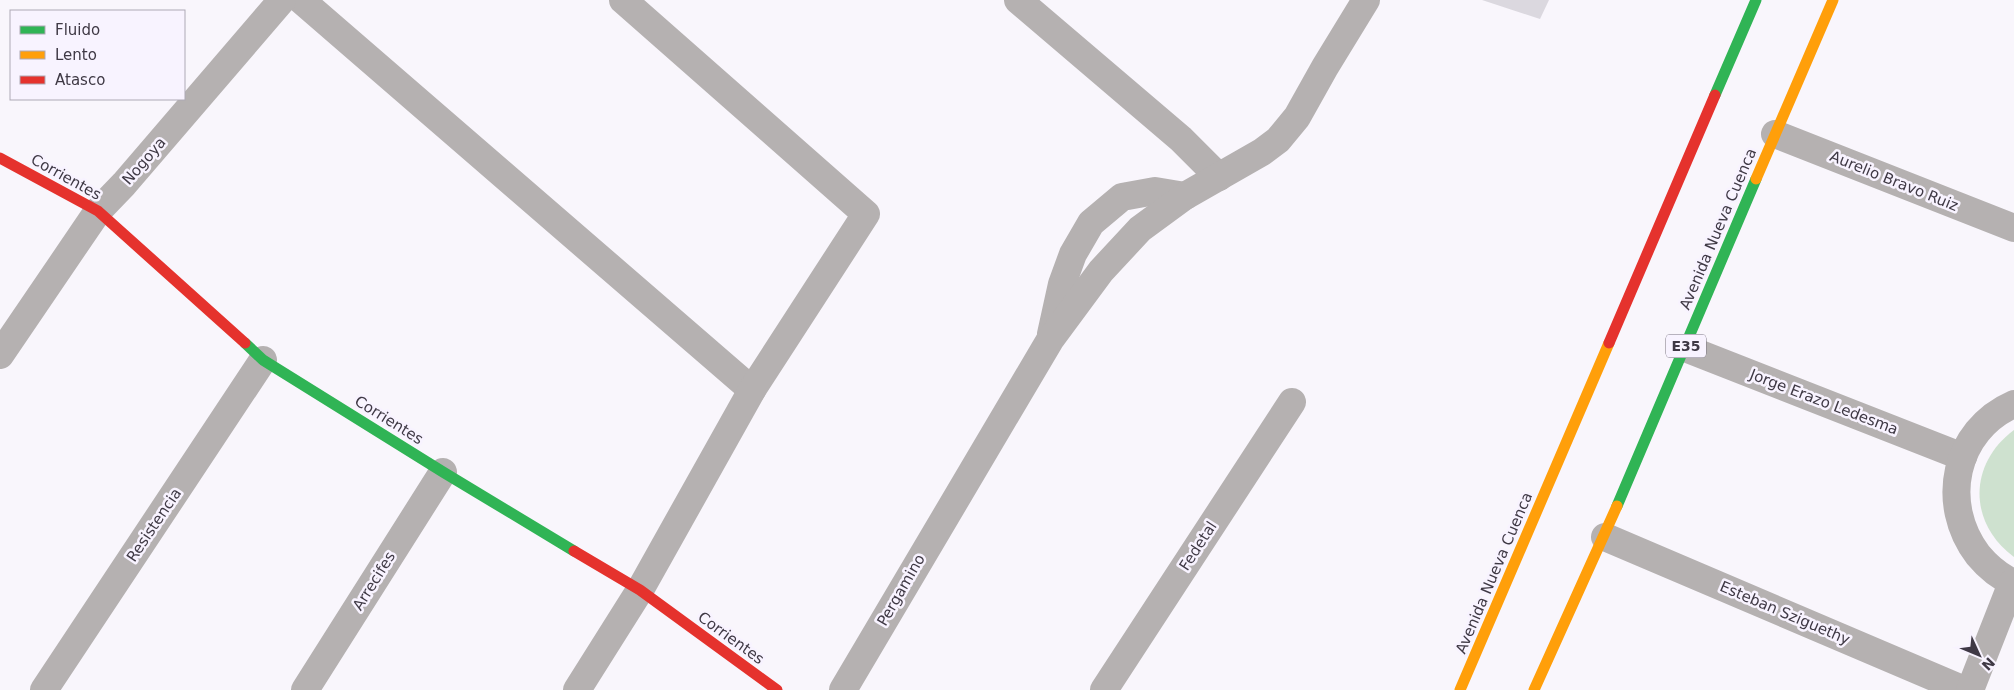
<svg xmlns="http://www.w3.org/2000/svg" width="2014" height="690" font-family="'DejaVu Sans',sans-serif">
<rect width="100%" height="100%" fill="#f9f6fc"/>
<path fill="#cee1cf" d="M2014,430v127c-46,-34 -46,-93 0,-127z"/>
<polygon fill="#dbd8df" points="1482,0 1549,0 1540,19"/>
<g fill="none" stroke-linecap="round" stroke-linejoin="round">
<g stroke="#b5b1b1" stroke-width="28">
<polyline points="301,0 752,390"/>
<polyline points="1018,0 1181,139 1219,177"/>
<polyline points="1775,134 2014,228"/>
<polyline points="1051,334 1062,284 1073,254 1091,223 1122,197 1155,191 1185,196"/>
<polyline points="1685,348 1963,457"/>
<polyline points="0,355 98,211 124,184 282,0"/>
<path d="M2014,404c-60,26 -75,100 -36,151 10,12 22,22 36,28"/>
<polyline points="1605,537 1964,690"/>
<polyline points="44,690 263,360"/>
<polyline points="305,690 443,472"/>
<polyline points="577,690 640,590 752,390 866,214 623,0"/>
<polyline points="843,690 1050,340 1101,271 1140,229 1185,196 1262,152 1278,140 1297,117 1325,67 1366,0"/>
<polyline points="1104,690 1292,402"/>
<polyline points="1970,690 2012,583"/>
</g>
<g stroke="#30b455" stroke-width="11">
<polyline points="1715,95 1756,0"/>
<polyline points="245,343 263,360 443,472 574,551"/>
<polyline points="1617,506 1756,179"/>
</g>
<g stroke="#ff9f0a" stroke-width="11">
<polyline points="1756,179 1833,0"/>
<polyline points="1460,690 1609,343"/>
<polyline points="1534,690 1617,506"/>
</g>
<g stroke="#e5322d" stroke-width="11">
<polyline points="0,158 98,211 245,343"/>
<polyline points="1609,343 1715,95"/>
<polyline points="574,551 640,590 777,690"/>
</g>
</g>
<g text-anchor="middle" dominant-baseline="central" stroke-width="5" stroke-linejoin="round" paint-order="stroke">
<rect fill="#f8f3ff" stroke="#76717d" stroke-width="1" x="1666" y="334.5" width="40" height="23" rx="4"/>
<g font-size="14" font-weight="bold" fill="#3f3945">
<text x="1686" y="346">E35</text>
</g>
<g font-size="15" fill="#3f3945" stroke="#f8f3ff">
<text transform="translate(144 161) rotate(-49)">Nogoya</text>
<text transform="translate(66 177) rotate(29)">Corrientes</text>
<text transform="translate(1894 181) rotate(22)">Aurelio Bravo Ruiz</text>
<text transform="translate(1718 229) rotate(-67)">Avenida Nueva Cuenca</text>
<text transform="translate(1824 402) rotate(21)">Jorge Erazo Ledesma</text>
<text transform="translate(389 420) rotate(32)">Corrientes</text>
<text transform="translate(154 525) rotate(-56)">Resistencia</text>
<text transform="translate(1198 546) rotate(-57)">Fedetal</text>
<text transform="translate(1494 573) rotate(-67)">Avenida Nueva Cuenca</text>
<text transform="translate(374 581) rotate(-58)">Arrecifes</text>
<text transform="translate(901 590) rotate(-60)">Pergamino</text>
<text transform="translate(1785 613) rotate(23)">Esteban Sziguethy</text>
<text transform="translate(731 638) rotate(36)">Corrientes</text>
</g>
</g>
<rect x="10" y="10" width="175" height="90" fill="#f8f3ff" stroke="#aea9b5"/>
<rect x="20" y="26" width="25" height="8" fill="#30b455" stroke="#aea9b5"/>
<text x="55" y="35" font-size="15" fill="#3f3945">Fluido</text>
<rect x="20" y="51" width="25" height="8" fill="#ff9f0a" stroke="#aea9b5"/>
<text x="55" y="60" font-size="15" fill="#3f3945">Lento</text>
<rect x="20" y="76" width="25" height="8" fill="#e5322d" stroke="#aea9b5"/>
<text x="55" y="85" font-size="15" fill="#3f3945">Atasco</text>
<g transform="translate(1979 655) rotate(134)" stroke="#f8f3ff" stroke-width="4" paint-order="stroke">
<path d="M0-4L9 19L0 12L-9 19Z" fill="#3f3945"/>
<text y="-8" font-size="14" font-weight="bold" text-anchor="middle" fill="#3f3945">N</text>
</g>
</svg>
